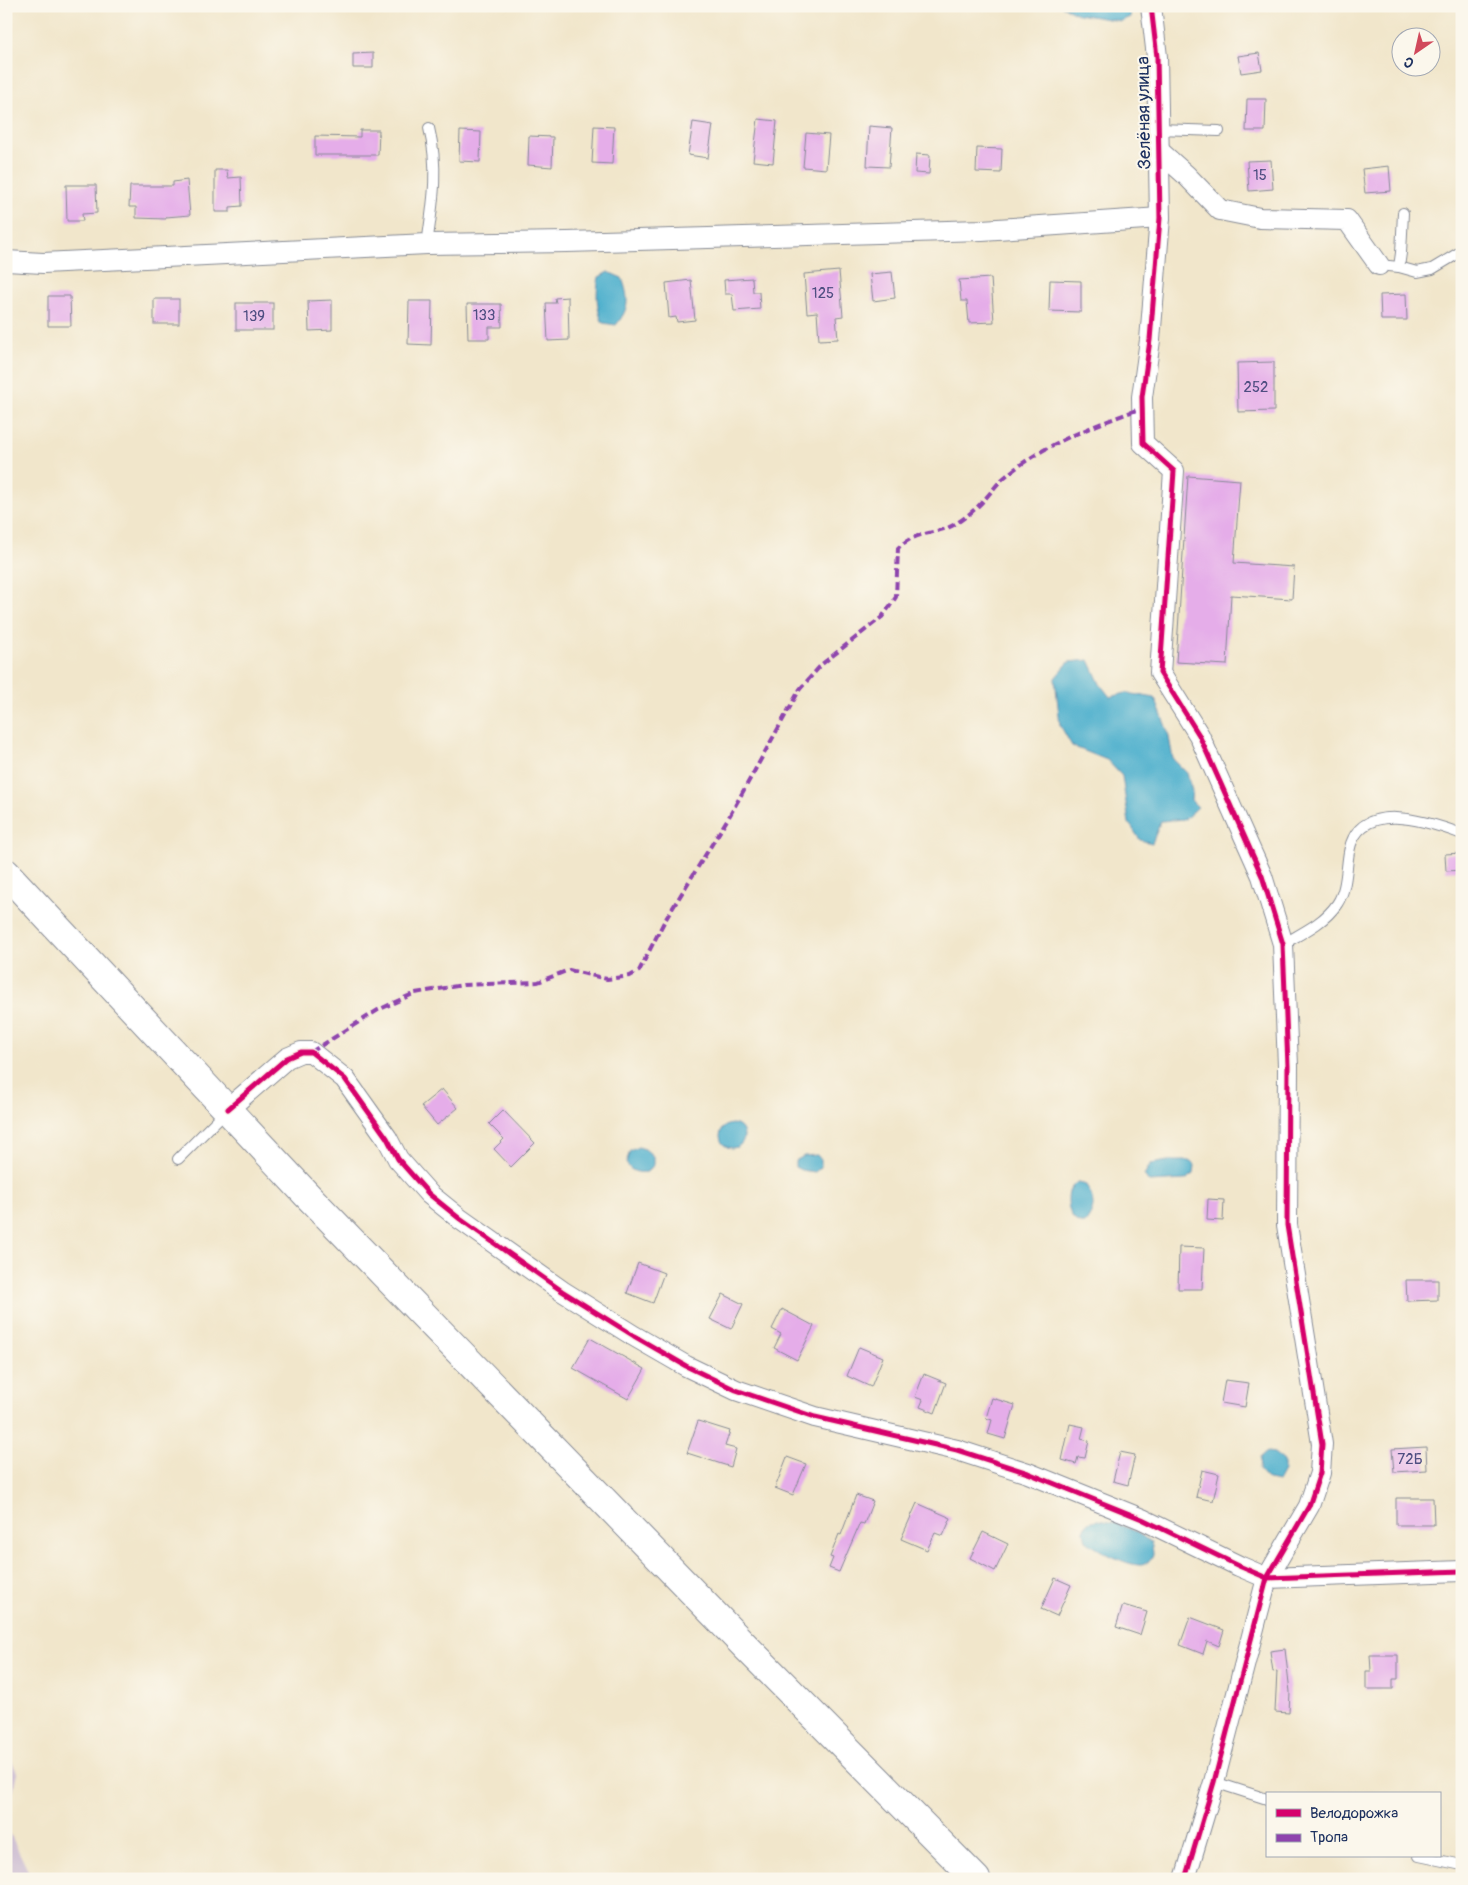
<svg xmlns="http://www.w3.org/2000/svg" width="1468" height="1885" font-family="Pangolin,sans-serif">
<rect width="100%" height="100%" fill="#fbf7ec"/>
<filter id="ink" filterUnits="userSpaceOnUse"><feTurbulence type="fractalNoise" baseFrequency=".02" numOctaves="2"/><feDisplacementMap in="SourceGraphic" scale="10" xChannelSelector="R" yChannelSelector="G"/><feConvolveMatrix kernelMatrix="1 2 1 2 8 2 1 2 1" color-interpolation-filters="sRGB"/></filter>
<filter id="wash" filterUnits="userSpaceOnUse"><feTurbulence type="fractalNoise" baseFrequency=".0096" numOctaves="4" result="noise"/><feDisplacementMap in="SourceGraphic" scale="20" xChannelSelector="R" yChannelSelector="G"/><feGaussianBlur stdDeviation="1.12" result="paint"/><feColorMatrix in="noise" values="0 0 0 0 0 0 0 0 0 0 0 0 0 0 0 0 0 1.4 0 .05"/><feComposite in="paint" operator="in"/></filter>
<g filter="url(#wash)">
<rect width="100%" height="100%" fill="#f1e6cb"/>
<g fill="#cdbed2">
<polygon points="6,1750 18,1774 6,1817"/>
<polygon points="6,1825 32,1879 6,1879"/>
</g>
<g fill="#4fb0cd" stroke="#357096">
<polygon points="1062,6 1131,6 1130,17 1121,21 1078,14"/>
<path d="M608,272l14,6c7,20 8,30 -6,47l-13,-2c-7,-13 -7,-32 -4,-46z"/>
<polygon points="1089,660 1100,684 1110,697 1126,693 1155,698 1168,732 1173,759 1187,773 1192,791 1191,800 1198,807 1185,819 1161,821 1152,843 1140,840 1129,823 1122,776 1107,760 1072,746 1060,725 1055,678 1069,662"/>
<circle cx="732" cy="1136" r="12"/>
<path d="M638,1147l7,2 8,7v10l-6,6c-10,1 -16,0 -21,-9l4,-12z"/>
<polygon points="817,1155 821,1160 821,1167 815,1172 801,1170 795,1167 795,1161 804,1156"/>
<polygon points="1168,1161 1189,1161 1195,1165 1194,1174 1185,1180 1149,1182 1144,1175 1151,1164"/>
<path d="M1077,1182l9,3c9,16 10,24 -1,38 -15,2 -19,-19 -16,-31 1,-4 5,-7 8,-10z"/>
<polygon points="1267,1452 1274,1453 1284,1461 1284,1471 1278,1482 1268,1480 1259,1470 1260,1458"/>
<path d="M1098,1520c21,3 37,9 53,23 1,3 2,8 2,11 -2,6 -8,12 -14,11 -13,0 -43,-16 -53,-24l-2,-10 4,-9z"/>
</g>
<g id="blocks">
<g fill="#e5ade9">
<polygon points="373,53 373,68 353,68 353,54"/>
<polygon points="1259,53 1262,70 1241,73 1238,56"/>
<polygon points="1247,99 1266,99 1265,131 1246,131"/>
<polygon points="758,119 777,121 773,163 753,161"/>
<polygon points="693,122 713,125 708,158 688,155"/>
<polygon points="594,126 614,127 612,164 592,163"/>
<polygon points="869,126 892,128 889,167 867,166"/>
<polygon points="360,130 379,130 378,155 315,155 315,136 360,137"/>
<polygon points="460,131 481,132 480,162 459,161"/>
<polygon points="806,133 829,135 826,169 803,167"/>
<polygon points="529,136 553,137 552,167 528,165"/>
<polygon points="977,148 1002,149 1001,173 976,172"/>
<polygon points="916,154 930,155 929,174 915,173"/>
<polygon points="1271,160 1273,189 1249,191 1247,161"/>
<polygon points="1389,166 1391,191 1365,193 1362,169"/>
<polygon points="215,170 227,170 228,178 241,177 242,206 230,207 230,212 215,212"/>
<polygon points="187,180 190,215 166,217 166,219 136,218 136,207 129,207 130,186 173,186 173,182"/>
<polygon points="66,185 96,185 97,213 82,214 83,221 67,221"/>
<polygon points="839,271 843,316 836,317 838,339 819,340 817,312 807,313 804,274"/>
<polygon points="892,272 895,298 873,301 870,274"/>
<polygon points="752,278 753,292 759,292 760,309 734,311 732,294 725,294 724,280"/>
<polygon points="991,278 994,322 969,323 967,301 961,301 959,280"/>
<polygon points="691,280 695,320 677,322 676,317 669,318 666,283"/>
<polygon points="1050,280 1081,281 1081,312 1049,311"/>
<polygon points="1406,294 1407,320 1381,320 1380,295"/>
<polygon points="48,296 70,296 71,326 48,326"/>
<polygon points="568,297 569,340 548,341 546,303 556,303 555,298"/>
<rect x="154" y="299" width="25" height="25"/>
<polygon points="332,300 332,330 309,331 308,301"/>
<polygon points="409,301 432,301 431,345 408,344"/>
<rect x="236" y="303" width="37" height="27"/>
<polygon points="467,304 501,304 502,327 489,327 489,339 468,339"/>
<polygon points="1274,362 1274,411 1238,412 1237,363"/>
<polygon points="1188,476 1240,480 1234,563 1294,567 1292,599 1231,595 1227,665 1176,662"/>
<polygon points="1462,853 1462,870 1446,871 1445,854"/>
<polygon points="442,1089 458,1108 437,1125 421,1106"/>
<polygon points="503,1110 535,1143 511,1167 494,1149 504,1139 489,1124"/>
<polygon points="1208,1199 1224,1200 1223,1221 1207,1220"/>
<polygon points="1179,1247 1204,1248 1202,1289 1178,1289"/>
<polygon points="638,1263 664,1273 653,1303 627,1293"/>
<polygon points="1406,1280 1438,1280 1438,1300 1407,1301"/>
<polygon points="723,1294 743,1304 731,1329 710,1319"/>
<polygon points="782,1309 814,1326 797,1360 774,1348 781,1334 772,1329"/>
<polygon points="590,1338 645,1369 628,1399 573,1368"/>
<polygon points="859,1347 883,1357 871,1387 847,1376"/>
<polygon points="924,1374 946,1383 935,1413 920,1407 923,1400 915,1397"/>
<polygon points="1225,1380 1249,1383 1245,1407 1221,1403"/>
<polygon points="992,1398 1015,1405 1005,1439 988,1434 992,1420 986,1418"/>
<polygon points="698,1421 730,1431 725,1446 736,1449 731,1467 687,1453"/>
<polygon points="1070,1424 1084,1427 1081,1439 1089,1441 1085,1458 1078,1457 1076,1464 1062,1460"/>
<polygon points="1426,1447 1427,1470 1394,1472 1392,1449"/>
<polygon points="1120,1452 1135,1455 1128,1485 1113,1481"/>
<polygon points="787,1457 806,1464 793,1495 775,1488"/>
<polygon points="1202,1470 1219,1474 1213,1501 1196,1497"/>
<polygon points="856,1495 873,1501 864,1524 860,1523 839,1572 829,1568 833,1558 830,1557 839,1534 841,1535"/>
<polygon points="1396,1498 1433,1498 1434,1525 1396,1525"/>
<polygon points="917,1503 951,1518 943,1536 935,1533 927,1550 901,1539"/>
<polygon points="983,1532 1008,1544 995,1571 970,1558"/>
<polygon points="1055,1578 1071,1585 1057,1616 1041,1609"/>
<polygon points="1123,1605 1147,1612 1140,1635 1116,1627"/>
<polygon points="1190,1617 1224,1630 1219,1646 1207,1641 1203,1654 1180,1645"/>
<polygon points="1285,1649 1290,1692 1289,1713 1275,1712 1277,1671 1273,1672 1270,1651"/>
<polygon points="1370,1655 1398,1655 1398,1679 1393,1679 1393,1689 1366,1689 1366,1671 1371,1671"/>
</g>
</g>
</g>
<g filter="url(#ink)">
<use href="#blocks" fill-opacity="0" stroke="#868a94" stroke-width="1"/>
<g fill="none" stroke-linecap="round" stroke-linejoin="round">
<g stroke="#868a94" stroke-width="12">
<g id="service">
<polyline points="1158,129 1219,131"/>
<path d="M427,244c6,-41 12,-76 2,-116"/>
<polyline points="1379,265 1399,267 1417,272 1432,269 1462,251"/>
<polyline points="1399,267 1401,253 1403,213"/>
<path d="M1283,944c19,-11 41,-21 54,-40 10,-15 9,-35 12,-52 9,-54 78,-31 113,-18"/>
<polyline points="178,1159 227,1110"/>
<polyline points="1214,1782 1267,1799"/>
<polyline points="1419,1856 1462,1865"/>
</g>
</g>
<g stroke="#868a94" stroke-width="22">
<g id="minor">
<polyline points="1151,6 1157,57 1160,218 1150,340 1142,397 1143,443 1174,471 1160,673 1199,735 1262,876 1283,944 1288,1066 1287,1225 1322,1444 1320,1473 1309,1506 1267,1578 1214,1782 1185,1879"/>
<polyline points="1158,150 1186,175 1220,210 1260,218 1347,220 1379,265"/>
<polyline points="6,261 43,263 427,244 567,242 982,230 1160,218"/>
<polyline points="228,1109 287,1058 301,1052 311,1052 345,1079 387,1138 398,1159 429,1194 460,1219 562,1291 634,1336 686,1366 736,1390 815,1417 957,1450 1028,1473 1142,1519 1239,1566 1267,1578 1462,1571"/>
</g>
</g>
<g stroke="#868a94" stroke-width="30">
<polyline id="secondary" points="6,873 307,1195 747,1648 976,1879"/>
</g>
<use href="#service" stroke="#fff" stroke-width="10"/>
<use href="#minor" stroke="#fff" stroke-width="20"/>
<use href="#secondary" stroke="#fff" stroke-width="28"/>
<path stroke="#8e44ad" stroke-width="4" stroke-dasharray="8 4" stroke-linecap="butt" d="M311,1052l67,-42 37,-17 48,-8 75,-3 31,-12 38,9 23,-3 9,-5 25,-49 66,-107 70,-126 22,-25 60,-47 8,-11 6,-9 2,-49c18,-18 41,-13 59,-25 9,-6 19,-14 26,-22 8,-8 14,-18 23,-25 39,-33 88,-50 136,-68"/>
<g stroke="#fbf7ec" stroke-width="8">
<g id="cycleway">
<polyline points="1151,6 1157,57 1160,218 1150,340 1142,397 1143,443 1174,471 1160,673 1199,735 1262,876 1283,944 1288,1066 1287,1225 1322,1444 1320,1473 1309,1506 1267,1578 1214,1782 1185,1879"/>
<polyline points="228,1109 287,1058 301,1052 311,1052 345,1079 387,1138 398,1159 429,1194 460,1219 562,1291 634,1336 686,1366 736,1390 815,1417 957,1450 1028,1473 1142,1519 1239,1566 1267,1578 1462,1571"/>
</g>
</g>
<use href="#cycleway" stroke="#d6006c" stroke-width="5"/>
</g>
</g>
<g text-anchor="middle" dominant-baseline="central" stroke-width="4" stroke-linejoin="round" paint-order="stroke">
<g font-size="15" fill="#4e4e81">
<text x="1260" y="175">15</text>
<text x="823" y="293">125</text>
<text x="484" y="315">133</text>
<text x="254" y="316">139</text>
<text x="1256" y="387">252</text>
<text x="1410" y="1459">72Б</text>
</g>
<g font-size="18" fill="#1b2f5e" stroke="#fbf7ec">
<text transform="translate(1144 113) rotate(-91)">Зелёная улица</text>
</g>
</g>
<rect width="1468" height="1885" fill="none" stroke="#fbf7ec" stroke-width="25"/>
<rect x="1266" y="1792" width="175" height="65" fill="#fbf7ec" stroke="#a1a7b3"/>
<rect x="1276" y="1809" width="25" height="8" fill="#d6006c" stroke="#a1a7b3"/>
<text x="1310" y="1818" font-size="15" fill="#1b2f5e">Велодорожка</text>
<rect x="1276" y="1834" width="25" height="8" fill="#8e44ad" stroke="#a1a7b3"/>
<text x="1310" y="1842" font-size="15" fill="#1b2f5e">Тропа</text>
<g transform="translate(1416 52) rotate(214)"><circle r="24" fill="#fbf7ec" stroke="#a1a7b3"/>
<path d="M0-4L9 19L0 12L-9 19Z" fill="#d1495b"/>
<text y="-8" font-size="14" font-weight="bold" text-anchor="middle" fill="#1b2f5e">С</text>
</g>
</svg>
